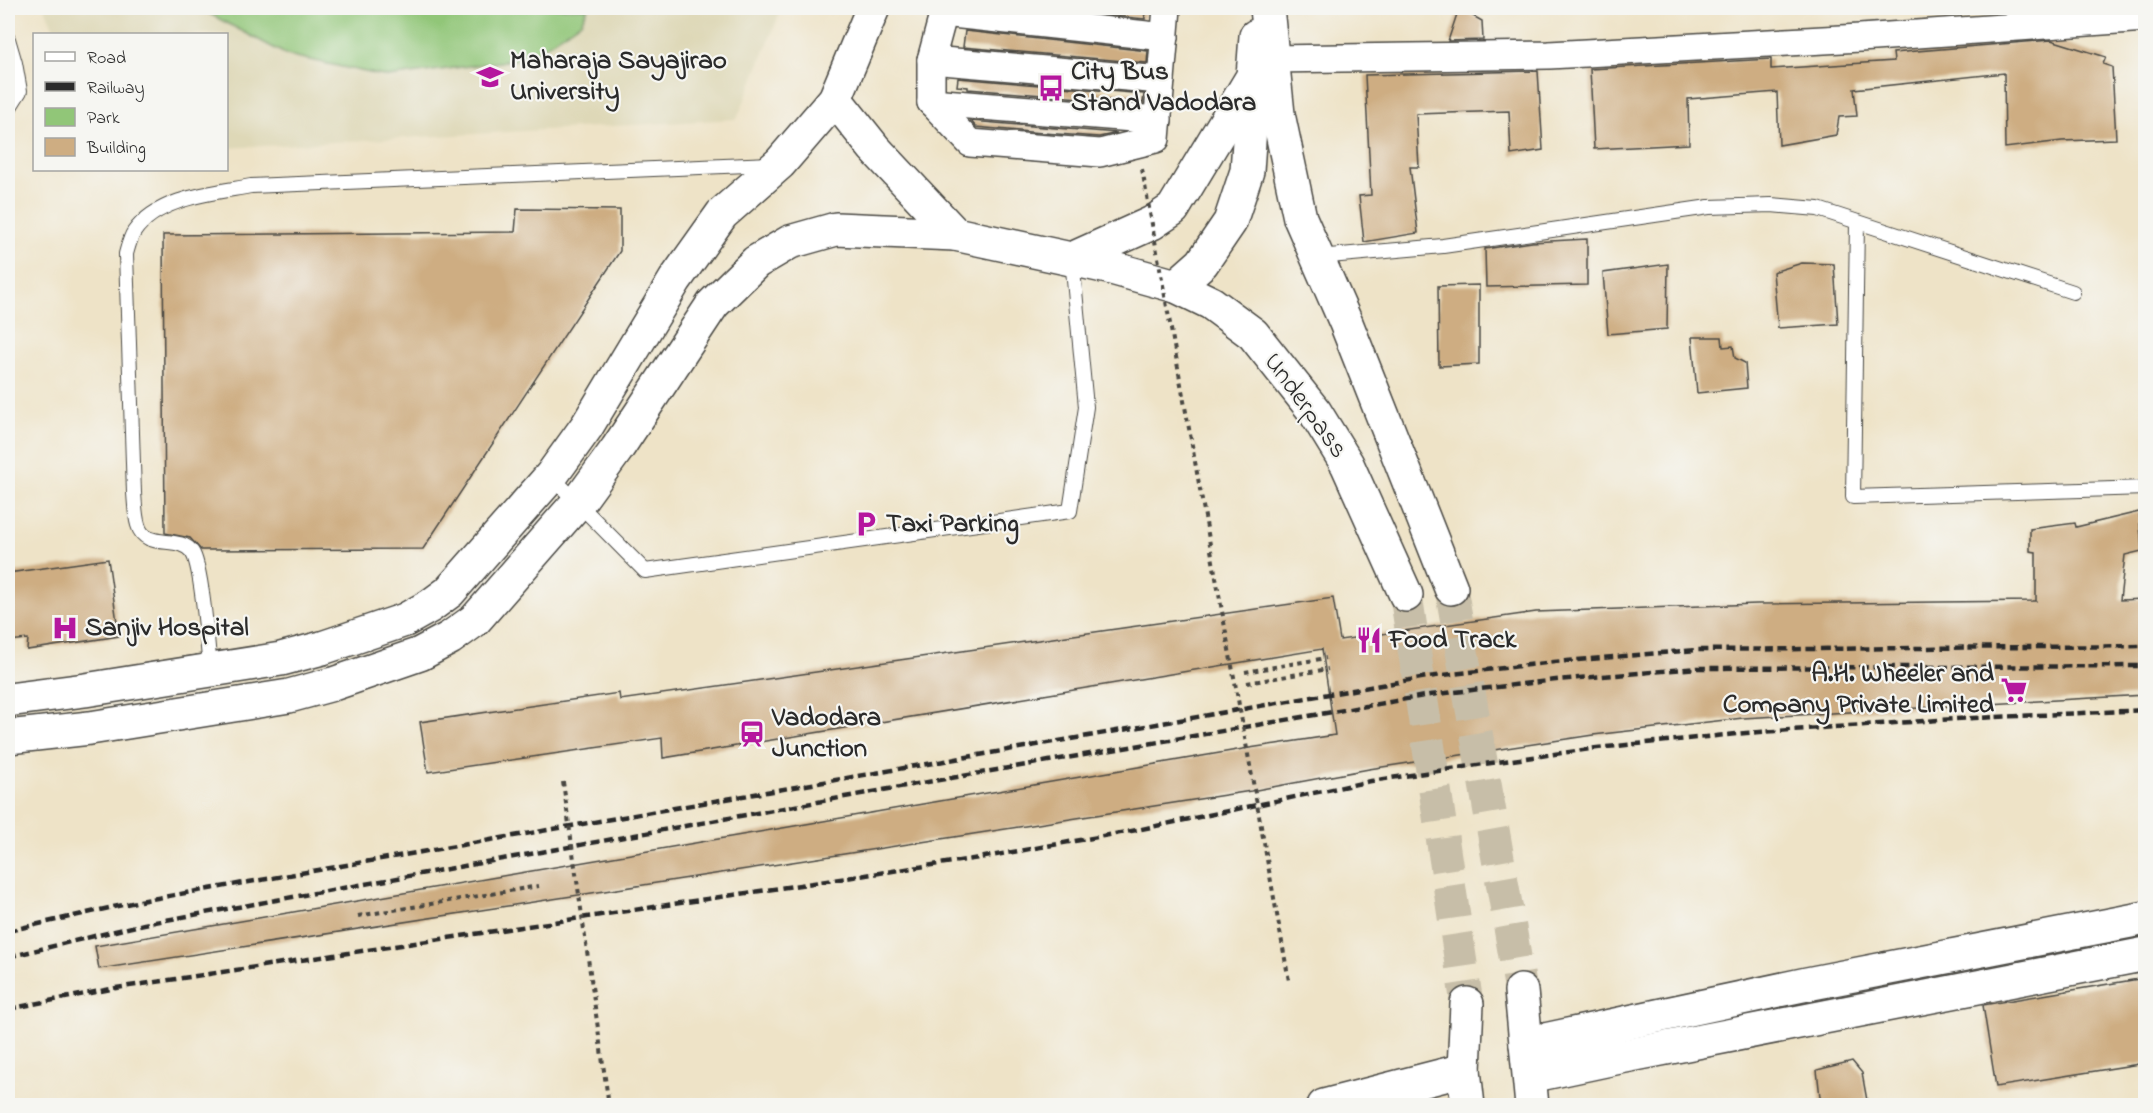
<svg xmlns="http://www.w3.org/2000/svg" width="2153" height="1113" font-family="'Indie Flower',sans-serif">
<rect width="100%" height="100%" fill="#f6f6f2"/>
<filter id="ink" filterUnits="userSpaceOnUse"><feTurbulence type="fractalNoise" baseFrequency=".0167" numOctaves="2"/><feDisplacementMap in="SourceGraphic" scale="12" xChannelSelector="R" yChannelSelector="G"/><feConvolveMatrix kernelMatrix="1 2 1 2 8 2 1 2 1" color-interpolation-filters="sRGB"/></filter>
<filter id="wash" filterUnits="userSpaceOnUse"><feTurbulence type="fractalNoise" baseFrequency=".008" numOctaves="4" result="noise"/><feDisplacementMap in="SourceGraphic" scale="24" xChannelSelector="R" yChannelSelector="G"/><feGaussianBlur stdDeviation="1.35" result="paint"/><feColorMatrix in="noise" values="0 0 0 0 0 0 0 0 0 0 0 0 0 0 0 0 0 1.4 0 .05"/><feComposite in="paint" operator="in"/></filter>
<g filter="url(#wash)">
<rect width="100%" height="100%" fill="#eee3c7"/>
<polygon fill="#ded8b7" points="45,8 782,8 737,119 227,148 226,34 56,34"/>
<polygon fill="#91c678" stroke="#5e7852" stroke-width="1.5" points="208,8 588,8 581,22 528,58 388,77 287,55 206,12"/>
<g id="blocks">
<g fill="#cead82">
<polygon points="1039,8 1144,8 1145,19"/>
<polygon points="1459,8 1482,21 1483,40 1448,41"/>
<polygon points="965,31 1148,51 1147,63 963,47"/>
<polygon points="2051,40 2106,57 2103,64 2112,67 2116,139 2062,141 2005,148 2004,73 1854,89 1857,116 1839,117 1836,135 1779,145 1777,92 1688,99 1689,144 1594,149 1590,69 1771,59 1771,69 1894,61 1893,53"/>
<polygon points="1538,71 1543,150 1511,155 1509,111 1416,114 1419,167 1410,167 1418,233 1364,242 1359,196 1371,195 1365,75"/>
<polygon points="958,78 1144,94 1143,103 968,89 968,87 957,86"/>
<polygon points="971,121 1117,133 1099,137 1030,132 976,127"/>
<polygon points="517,209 620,210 620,251 423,549 201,550 190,538 165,533 163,235 515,232"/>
<polygon points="1587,239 1587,285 1486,287 1485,249 1532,242"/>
<polygon points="1802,263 1834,264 1838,324 1778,328 1773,272"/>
<polygon points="1668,264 1667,329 1608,334 1603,273"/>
<polygon points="1479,285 1479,364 1439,366 1438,286"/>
<polygon points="1692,337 1722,337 1723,347 1733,346 1735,358 1745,363 1747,388 1697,393"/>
<polygon points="2139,512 2142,551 2125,555 2120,600 2145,599 2145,695 1743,718 1593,735 1369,769 1251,791 99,969 95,946 1243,749 1335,735 1322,649 663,758 662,738 428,772 420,722 619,693 620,700 1333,598 1340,640 1536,612 1757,604 2036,601 2036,552 2030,551 2030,529 2075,523 2076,527"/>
<polygon points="108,559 119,636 27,650 28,639 8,641 8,573"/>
<polygon points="2145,978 2145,1063 1996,1087 1983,1005"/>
<polygon points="1852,1061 1862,1073 1868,1106 1821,1106 1817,1070"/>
</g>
</g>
</g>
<g filter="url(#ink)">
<use href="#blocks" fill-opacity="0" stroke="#484742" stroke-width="1.5"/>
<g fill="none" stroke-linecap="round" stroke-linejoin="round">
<g stroke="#c7bea8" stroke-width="33" stroke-dasharray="33 16" stroke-linecap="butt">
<polyline points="1451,588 1521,991"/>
<polyline points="1406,595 1467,1004"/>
</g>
<g stroke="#484742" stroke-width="16">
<g id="lane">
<polyline points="8,39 15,63 20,91 8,110"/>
<polyline points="1857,222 1853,497 2146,488"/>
<polyline points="1318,257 1443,246 1709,207 1771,205 1818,209 2073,292"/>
<polyline points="551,476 645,571 1070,511 1086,407 1072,259"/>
<path d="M210,670c-2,-21 -8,-104 -18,-118 -13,-18 -47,-1 -54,-27 -3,-10 -3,-21 -4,-32l-8,-239c2,-7 4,-16 8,-22 24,-35 79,-39 117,-46l520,-22"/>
</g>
</g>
<g stroke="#484742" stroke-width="30">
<g id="street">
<polyline points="945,8 931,60 931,102 970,143 1100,153 1156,139 1167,8"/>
<polyline points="943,13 1165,37"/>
<polyline points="1272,59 1549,55 1860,38 2146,18"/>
<polyline points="931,60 1161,80"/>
<polyline points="931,102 1158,120"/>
</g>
</g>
<g stroke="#484742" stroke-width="36">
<g id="secondary">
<polyline points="1267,8 1278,114 1300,218 1346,323 1451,588"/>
<polyline points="835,99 874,148 955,234 1108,267 1176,286 1211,303 1253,334 1315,412 1347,464 1406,595"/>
<polyline points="1072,259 1152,223 1173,209 1253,76 1256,36"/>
<polyline points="1176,286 1202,263 1230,222 1247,171 1253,83"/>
<polyline points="8,700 85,690 281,659 322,648 405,620 430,606 449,592 551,476 587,426 675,280 722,214 780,163 835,99 873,8"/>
<polyline points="8,737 90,728 289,696 333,684 420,654 450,638 475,620 580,500 617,449 713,304 756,262 790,242 836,229 955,234"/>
<polyline points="1521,991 1532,1106"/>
<polyline points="1467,1004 1464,1070 1468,1106"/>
<polyline points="1526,1044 1807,984 2146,918"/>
<polyline points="1530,1076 1615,1058 2146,954"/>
<polyline points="1324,1106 1464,1070"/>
</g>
</g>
<g stroke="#484742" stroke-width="4" stroke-dasharray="4.5 4.5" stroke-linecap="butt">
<polyline points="1245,672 1326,658"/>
<polyline points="1247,683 1328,669"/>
<polyline points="358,916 539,886"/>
</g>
<use href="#lane" stroke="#fff" stroke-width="14"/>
<use href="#street" stroke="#fff" stroke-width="27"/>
<use href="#secondary" stroke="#fff" stroke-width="33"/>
<g stroke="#2b2b2b" stroke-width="4.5" stroke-dasharray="9 4.5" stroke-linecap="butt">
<polyline points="8,931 140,901 1427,677 1554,662 1696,650 2146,646"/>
<polyline points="8,957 144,924 922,783 1430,695 1556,680 1698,668 2146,666"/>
<polyline points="8,1009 116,988 979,858 1137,830 1371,781 1484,764 1597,748 1746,733 1954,719 2146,710"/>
</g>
<g stroke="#484742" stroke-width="4" stroke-dasharray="4.5 4.5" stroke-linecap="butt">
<polyline points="1142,169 1289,981"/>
<polyline points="563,782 609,1106"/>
</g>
</g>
</g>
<defs>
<g id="university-bare" transform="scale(2.07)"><path d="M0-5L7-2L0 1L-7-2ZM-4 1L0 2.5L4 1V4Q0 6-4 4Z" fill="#b5179e" stroke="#f6f6f2" stroke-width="2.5" paint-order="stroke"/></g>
<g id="bus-bare" transform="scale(2.07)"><path d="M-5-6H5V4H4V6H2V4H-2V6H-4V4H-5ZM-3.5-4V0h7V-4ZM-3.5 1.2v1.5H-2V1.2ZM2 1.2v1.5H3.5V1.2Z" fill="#b5179e" stroke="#f6f6f2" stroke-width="2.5" paint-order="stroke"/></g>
<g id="parking-bare" transform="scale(2.07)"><path d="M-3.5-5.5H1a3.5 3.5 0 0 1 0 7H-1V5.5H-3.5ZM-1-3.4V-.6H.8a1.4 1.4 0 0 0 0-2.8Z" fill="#b5179e" stroke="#f6f6f2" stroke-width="2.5" paint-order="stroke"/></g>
<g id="hospital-bare" transform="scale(2.07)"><path d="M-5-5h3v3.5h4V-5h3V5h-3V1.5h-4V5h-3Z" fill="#b5179e" stroke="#f6f6f2" stroke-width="2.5" paint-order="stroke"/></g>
<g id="restaurant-bare" transform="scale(2.07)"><path d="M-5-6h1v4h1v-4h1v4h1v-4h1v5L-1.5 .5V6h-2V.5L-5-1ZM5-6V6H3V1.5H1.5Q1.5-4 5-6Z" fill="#b5179e" stroke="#f6f6f2" stroke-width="2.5" paint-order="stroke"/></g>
<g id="supermarket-bare" transform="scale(2.07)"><path d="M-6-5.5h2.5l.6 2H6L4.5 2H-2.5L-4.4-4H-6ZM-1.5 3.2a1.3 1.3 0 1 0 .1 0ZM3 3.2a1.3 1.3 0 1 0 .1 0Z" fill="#b5179e" stroke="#f6f6f2" stroke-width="2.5" paint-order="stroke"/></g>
<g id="station-bare" transform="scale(2.07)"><path d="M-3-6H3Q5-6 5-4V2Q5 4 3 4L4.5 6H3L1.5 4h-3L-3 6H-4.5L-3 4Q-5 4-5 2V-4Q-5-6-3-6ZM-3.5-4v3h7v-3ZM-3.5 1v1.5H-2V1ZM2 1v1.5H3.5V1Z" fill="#b5179e" stroke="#f6f6f2" stroke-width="2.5" paint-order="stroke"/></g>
</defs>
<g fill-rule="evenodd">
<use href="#university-bare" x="490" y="77"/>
<use href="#bus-bare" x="1051" y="88"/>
<use href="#parking-bare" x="866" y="524"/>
<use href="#hospital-bare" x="65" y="628"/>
<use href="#restaurant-bare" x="1369" y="640"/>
<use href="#supermarket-bare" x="2014" y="690"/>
<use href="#station-bare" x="752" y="734"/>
</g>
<g text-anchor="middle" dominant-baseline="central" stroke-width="4.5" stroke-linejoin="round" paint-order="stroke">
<g font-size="27" font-weight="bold" fill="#2b2b2b" stroke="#f6f6f2" text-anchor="start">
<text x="510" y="61">Maharaja Sayajirao<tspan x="510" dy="31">University</tspan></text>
<text x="1071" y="72">City Bus<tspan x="1071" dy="31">Stand Vadodara</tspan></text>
<text x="886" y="524">Taxi Parking</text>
<text x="85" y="628">Sanjiv Hospital</text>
<text x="1389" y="640">Food Track</text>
<text x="1994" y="674" text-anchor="end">A.H. Wheeler and<tspan x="1994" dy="31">Company Private Limited</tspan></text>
<text x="772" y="718">Vadodara<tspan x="772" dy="31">Junction</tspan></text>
</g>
<g font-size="27" fill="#2b2b2b" stroke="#f6f6f2">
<text transform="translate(1305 406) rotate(54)">Underpass</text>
</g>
</g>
<rect width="2153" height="1113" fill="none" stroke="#f6f6f2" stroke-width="30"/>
<rect x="33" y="33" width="195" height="138" fill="#f6f6f2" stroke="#a5a5a2" stroke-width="1.5"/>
<rect x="45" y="52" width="30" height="9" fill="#ffffff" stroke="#a5a5a2" stroke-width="1.5"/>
<text x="87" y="63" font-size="18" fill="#2b2b2b">Road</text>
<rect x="45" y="82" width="30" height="9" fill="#2b2b2b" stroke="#a5a5a2" stroke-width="1.5"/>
<text x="87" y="93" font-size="18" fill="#2b2b2b">Railway</text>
<rect x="45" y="108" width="30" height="18" fill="#91c678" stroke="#a5a5a2" stroke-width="1.5"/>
<text x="87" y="123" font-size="18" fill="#2b2b2b">Park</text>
<rect x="45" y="138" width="30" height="18" fill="#cead82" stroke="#a5a5a2" stroke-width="1.5"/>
<text x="87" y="153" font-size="18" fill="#2b2b2b">Building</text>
</svg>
